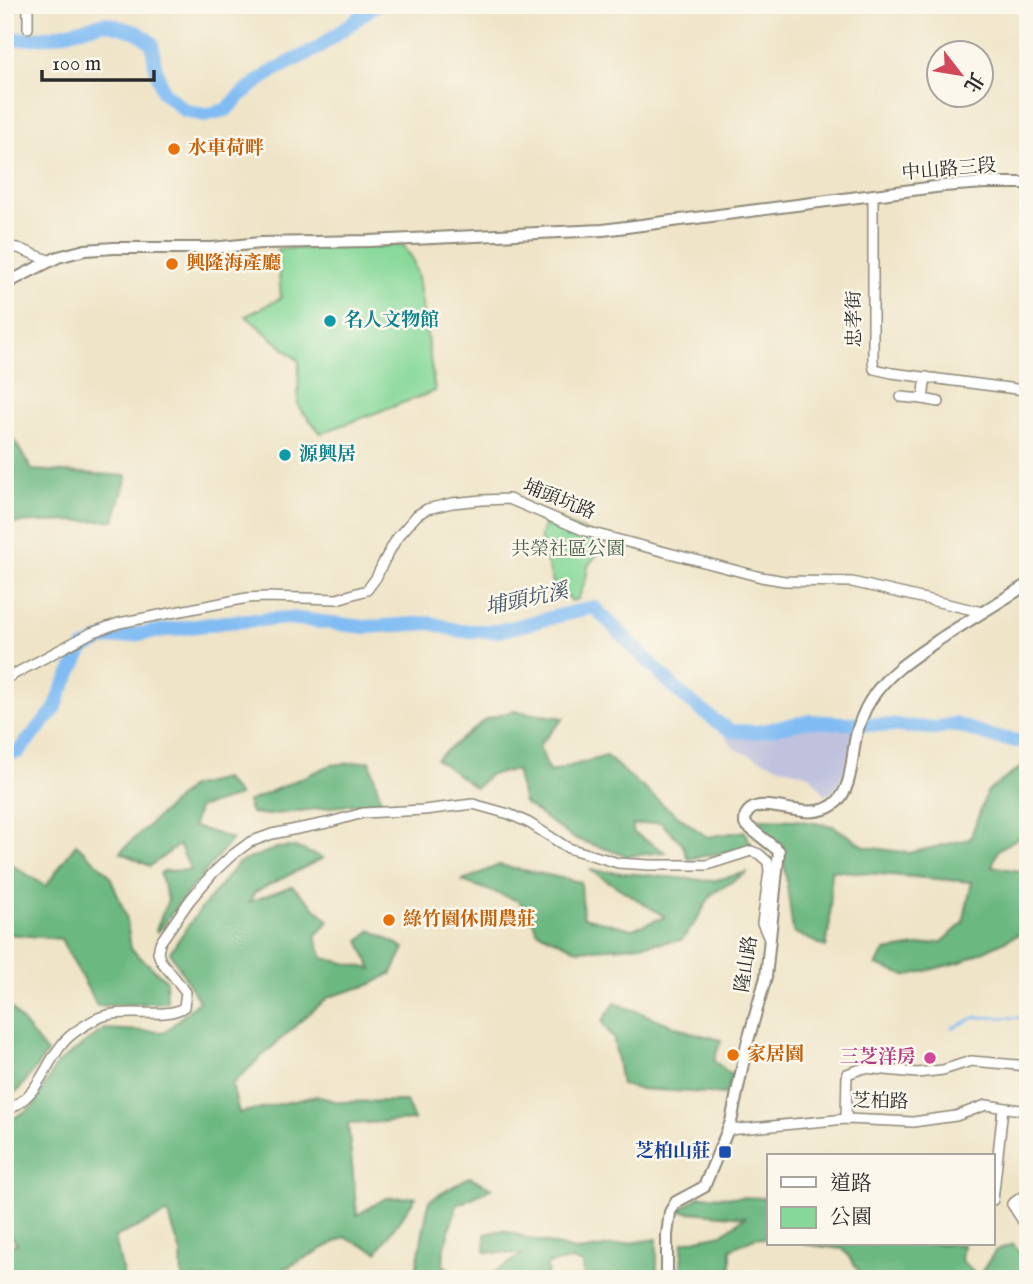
<svg xmlns="http://www.w3.org/2000/svg" width="1033" height="1284" font-family="'IM FELL English','Noto Serif TC',serif">
<rect width="100%" height="100%" fill="#fbf7ec"/>
<filter id="ink" filterUnits="userSpaceOnUse"><feTurbulence type="fractalNoise" baseFrequency=".0143" numOctaves="2"/><feDisplacementMap in="SourceGraphic" scale="14" xChannelSelector="R" yChannelSelector="G"/><feConvolveMatrix kernelMatrix="1 2 1 2 8 2 1 2 1" color-interpolation-filters="sRGB"/></filter>
<filter id="wash" filterUnits="userSpaceOnUse"><feTurbulence type="fractalNoise" baseFrequency=".00686" numOctaves="4" result="noise"/><feDisplacementMap in="SourceGraphic" scale="28" xChannelSelector="R" yChannelSelector="G"/><feGaussianBlur stdDeviation="1.57" result="paint"/><feColorMatrix in="noise" values="0 0 0 0 0 0 0 0 0 0 0 0 0 0 0 0 0 1.4 0 .05"/><feComposite in="paint" operator="in"/></filter>
<g filter="url(#wash)">
<rect width="100%" height="100%" fill="#efe4c7"/>
<polygon fill="#c0c2dd" points="825,725 855,728 851,750 842,776 832,793 825,795 810,775 780,767 735,749 722,732 724,729 735,733 751,734 798,726"/>
<g fill="#86d899" stroke="#588262" stroke-width="2">
<polygon points="403,245 412,258 418,277 435,391 321,433 298,406 299,361 246,316 281,298 277,249"/>
<polygon points="547,518 605,538 607,542 588,566 586,579 578,599 571,601 568,596 555,589 541,542 541,534"/>
</g>
<g fill="#6cb881" stroke="#4c7256" stroke-width="2">
<polygon points="5,433 11,435 32,470 127,476 114,520 5,523"/>
<polygon points="513,711 564,718 539,745 549,772 606,756 662,804 707,837 745,831 752,847 688,859 682,843 660,822 633,825 633,832 665,852 627,856 573,838 524,803 516,770 489,775 476,788 436,759 486,719"/>
<polygon points="370,761 381,801 268,815 251,813 247,802 331,765"/>
<polygon points="1028,762 1028,832 998,850 992,866 1028,873 1028,930 961,962 906,976 876,965 885,951 942,942 963,923 972,882 831,870 830,922 826,947 793,932 782,845 762,831 760,819 795,820 833,826 866,847 909,853 970,839 987,792"/>
<polygon points="224,779 239,796 198,808 193,826 232,839 179,903 159,931 157,932 156,930 168,900 160,874 163,871 191,870 179,845 150,866 120,852 190,787"/>
<polygon points="76,844 109,874 126,916 131,949 166,980 167,1002 97,1006 61,939 9,934 5,936 5,861 46,886"/>
<polygon points="295,847 323,858 255,892 249,902 292,886 329,921 315,936 323,958 372,969 359,941 371,930 404,948 392,973 372,984 329,997 304,1018 232,1084 239,1113 316,1096 339,1102 406,1101 414,1120 348,1124 357,1215 386,1198 416,1197 377,1252 345,1237 276,1273 273,1279 182,1279 181,1253 168,1213 115,1237 124,1279 5,1279 5,1247 17,1244 5,1228 5,1123 33,1107 57,1064 104,1029 165,1032 199,1001 170,952 193,919 238,863 277,848"/>
<polygon points="499,865 581,882 583,917 632,929 665,917 590,870 712,881 748,872 712,894 696,921 682,940 623,947 577,950 537,931 532,919 519,901 462,881"/>
<polygon points="615,1003 690,1032 721,1040 714,1061 732,1075 726,1094 639,1089 621,1085 614,1040 602,1022"/>
<polygon points="5,1008 11,1008 47,1053 19,1090 5,1097"/>
<polygon points="469,1177 492,1188 457,1205 444,1248 443,1265 467,1279 385,1279 396,1269 416,1270 429,1201"/>
<polygon points="700,1196 769,1198 769,1239 756,1237 731,1249 731,1279 680,1279 683,1242 722,1234 745,1217 678,1211"/>
<polygon points="503,1230 527,1238 579,1251 657,1239 657,1279 584,1279 583,1264 572,1260 547,1264 548,1279 481,1279 504,1267 522,1254 485,1252 485,1234"/>
<polygon points="804,1244 963,1244 961,1260 978,1277 996,1250 1013,1244 1028,1264 1028,1279 865,1279 843,1249"/>
</g>
<g fill="none" stroke-linecap="round" stroke-linejoin="round">
<polyline stroke="#80bcf3" stroke-width="2.5" points="952,1028 976,1017 1028,1018"/>
<g stroke="#80bcf3" stroke-width="14">
<polyline points="5,40 49,37 105,23 137,32 152,43 155,66 163,92 184,110 204,115 226,110 244,92 273,71 318,48 376,5"/>
<polyline points="5,755 18,752 55,709 61,692 83,649 103,639 226,622 289,618 365,627 431,623 459,631 498,631 594,607 683,696 717,722 732,731 756,732 809,721 935,728 954,724 994,737 1018,741 1028,738"/>
</g>
</g>
</g>
<g filter="url(#ink)">
<g fill="none" stroke-linecap="round" stroke-linejoin="round">
<g stroke="#8d8879" stroke-width="12">
<g id="minor">
<polyline points="28,28 28,5"/>
<polyline points="873,195 873,361 874,369 892,373 1024,390 1028,394"/>
<polyline points="5,247 18,248 51,261"/>
<polyline points="926,377 923,399 939,402"/>
<polyline points="901,397 923,399"/>
<polyline points="5,679 91,633 119,623 247,598 266,597 337,599 367,590 376,578 384,561 397,538 417,515 427,509 452,503 482,500 509,499 585,531 761,577 785,581 852,582 982,612"/>
<path d="M5,1112c35,-19 34,-36 55,-65 8,-12 22,-20 34,-27 28,-15 71,1 90,-13l2,-15 -25,-31 -3,-8 2,-10 30,-43 23,-27 18,-17 19,-14 22,-8 55,-11 36,-10 61,-3 49,-6 36,10 20,9 39,25 50,15 32,2h57l44,-14 8,3 9,8 1,9 -7,52 7,16"/>
<polyline points="846,1119 847,1074 864,1068 917,1073 943,1070 971,1061 1028,1066"/>
<polyline points="729,1130 846,1119 913,1122 956,1116 986,1105 1028,1111"/>
<polyline points="993,1200 1003,1108"/>
<polyline points="1012,1204 1028,1229"/>
<polyline points="1012,1204 1028,1192"/>
</g>
</g>
<g stroke="#8d8879" stroke-width="14">
<g id="tertiary">
<polyline points="5,284 58,257 85,250 114,248 212,248 260,243 369,241 603,230 943,186 985,183 1028,183"/>
<path d="M667,1279v-44l3,-23 6,-10 28,-15 27,-65 16,-78 19,-67 13,-126 -34,-27c0,-5 0,-10 5,-14 17,-14 57,13 83,-5 20,-14 18,-47 23,-69 3,-12 7,-24 14,-35 17,-29 48,-47 76,-66 27,-17 55,-34 82,-51"/>
</g>
</g>
<use href="#minor" stroke="#fff" stroke-width="9"/>
<use href="#tertiary" stroke="#fff" stroke-width="10"/>
</g>
</g>
<g fill="#e8710a" stroke="#fbf7ec" stroke-width="2.5">
<circle cx="174" cy="149" r="7"/>
<circle cx="172" cy="264" r="7"/>
<circle cx="389" cy="920" r="7"/>
<circle cx="733" cy="1055" r="7"/>
</g>
<g fill="#0f9aa8" stroke="#fbf7ec" stroke-width="2.5">
<circle cx="330" cy="321" r="7"/>
<circle cx="285" cy="455" r="7"/>
</g>
<circle fill="#d1479c" stroke="#fbf7ec" stroke-width="2.5" cx="930" cy="1058" r="7"/>
<rect fill="#1a4fb4" stroke="#fbf7ec" stroke-width="2.5" x="718" y="1145" width="14" height="14" rx="3.5"/>
<g text-anchor="middle" dominant-baseline="central" stroke-width="5" stroke-linejoin="round" paint-order="stroke">
<g font-size="19" font-weight="bold" fill="#c56008" stroke="#fbf7ec" text-anchor="start">
<text x="188" y="149">水車荷畔</text>
<text x="186" y="264">興隆海產廳</text>
<text x="403" y="920">綠竹園休閒農莊</text>
<text x="747" y="1055">家居園</text>
</g>
<g font-size="19" fill="#2b2b2b" stroke="#fbf7ec">
<text transform="translate(949 170) rotate(-5)">中山路三段</text>
<text transform="translate(855 319) rotate(-90)">忠孝街</text>
<text transform="translate(559 500) rotate(22)">埔頭坑路</text>
<text transform="translate(747 964) rotate(-81)">隆山路</text>
<text transform="translate(880 1102) rotate(1)">芝柏路</text>
</g>
<g font-size="19" font-weight="bold" fill="#0d838f" stroke="#fbf7ec" text-anchor="start">
<text x="344" y="321">名人文物館</text>
<text x="299" y="455">源興居</text>
</g>
<g font-size="19" fill="#465f4c" stroke="#fbf7ec">
<text x="568" y="550">共榮社區公園</text>
</g>
<g font-size="19" font-weight="bold" fill="#b23c85" stroke="#fbf7ec" text-anchor="end">
<text x="916" y="1058">三芝洋房</text>
</g>
<g font-size="19" font-weight="bold" fill="#164399" stroke="#fbf7ec" text-anchor="end">
<text x="711" y="1152">芝柏山莊</text>
</g>
<g font-size="21" font-style="italic" fill="#445667" stroke="#fbf7ec">
<text transform="translate(527 600) rotate(-12)">埔頭坑溪</text>
</g>
</g>
<rect width="1033" height="1284" fill="none" stroke="#fbf7ec" stroke-width="28"/>
<rect x="767" y="1154" width="228" height="91" fill="#fbf7ec" stroke="#a8a59f" stroke-width="2"/>
<rect x="781" y="1177" width="35" height="10" fill="#ffffff" stroke="#a8a59f" stroke-width="2"/>
<text x="830" y="1190" font-size="21" fill="#2b2b2b">道路</text>
<rect x="781" y="1207" width="35" height="21" fill="#86d899" stroke="#a8a59f" stroke-width="2"/>
<text x="830" y="1224" font-size="21" fill="#2b2b2b">公園</text>
<g transform="translate(960 74) rotate(121)"><circle r="33" fill="#fbf7ec" stroke="#a8a59f" stroke-width="2"/>
<path d="M0-5L12 26L0 18L-12 26Z" fill="#d1495b"/>
<text y="-10" font-size="19" font-weight="bold" text-anchor="middle" fill="#2b2b2b">北</text>
</g>
<path d="M42 70v10h112v-10" fill="none" stroke="#2b2b2b" stroke-width="3.5"/>
<text x="52" y="70" font-size="21" fill="#2b2b2b" stroke="#fbf7ec" stroke-width="5" paint-order="stroke">100 m</text>
</svg>
